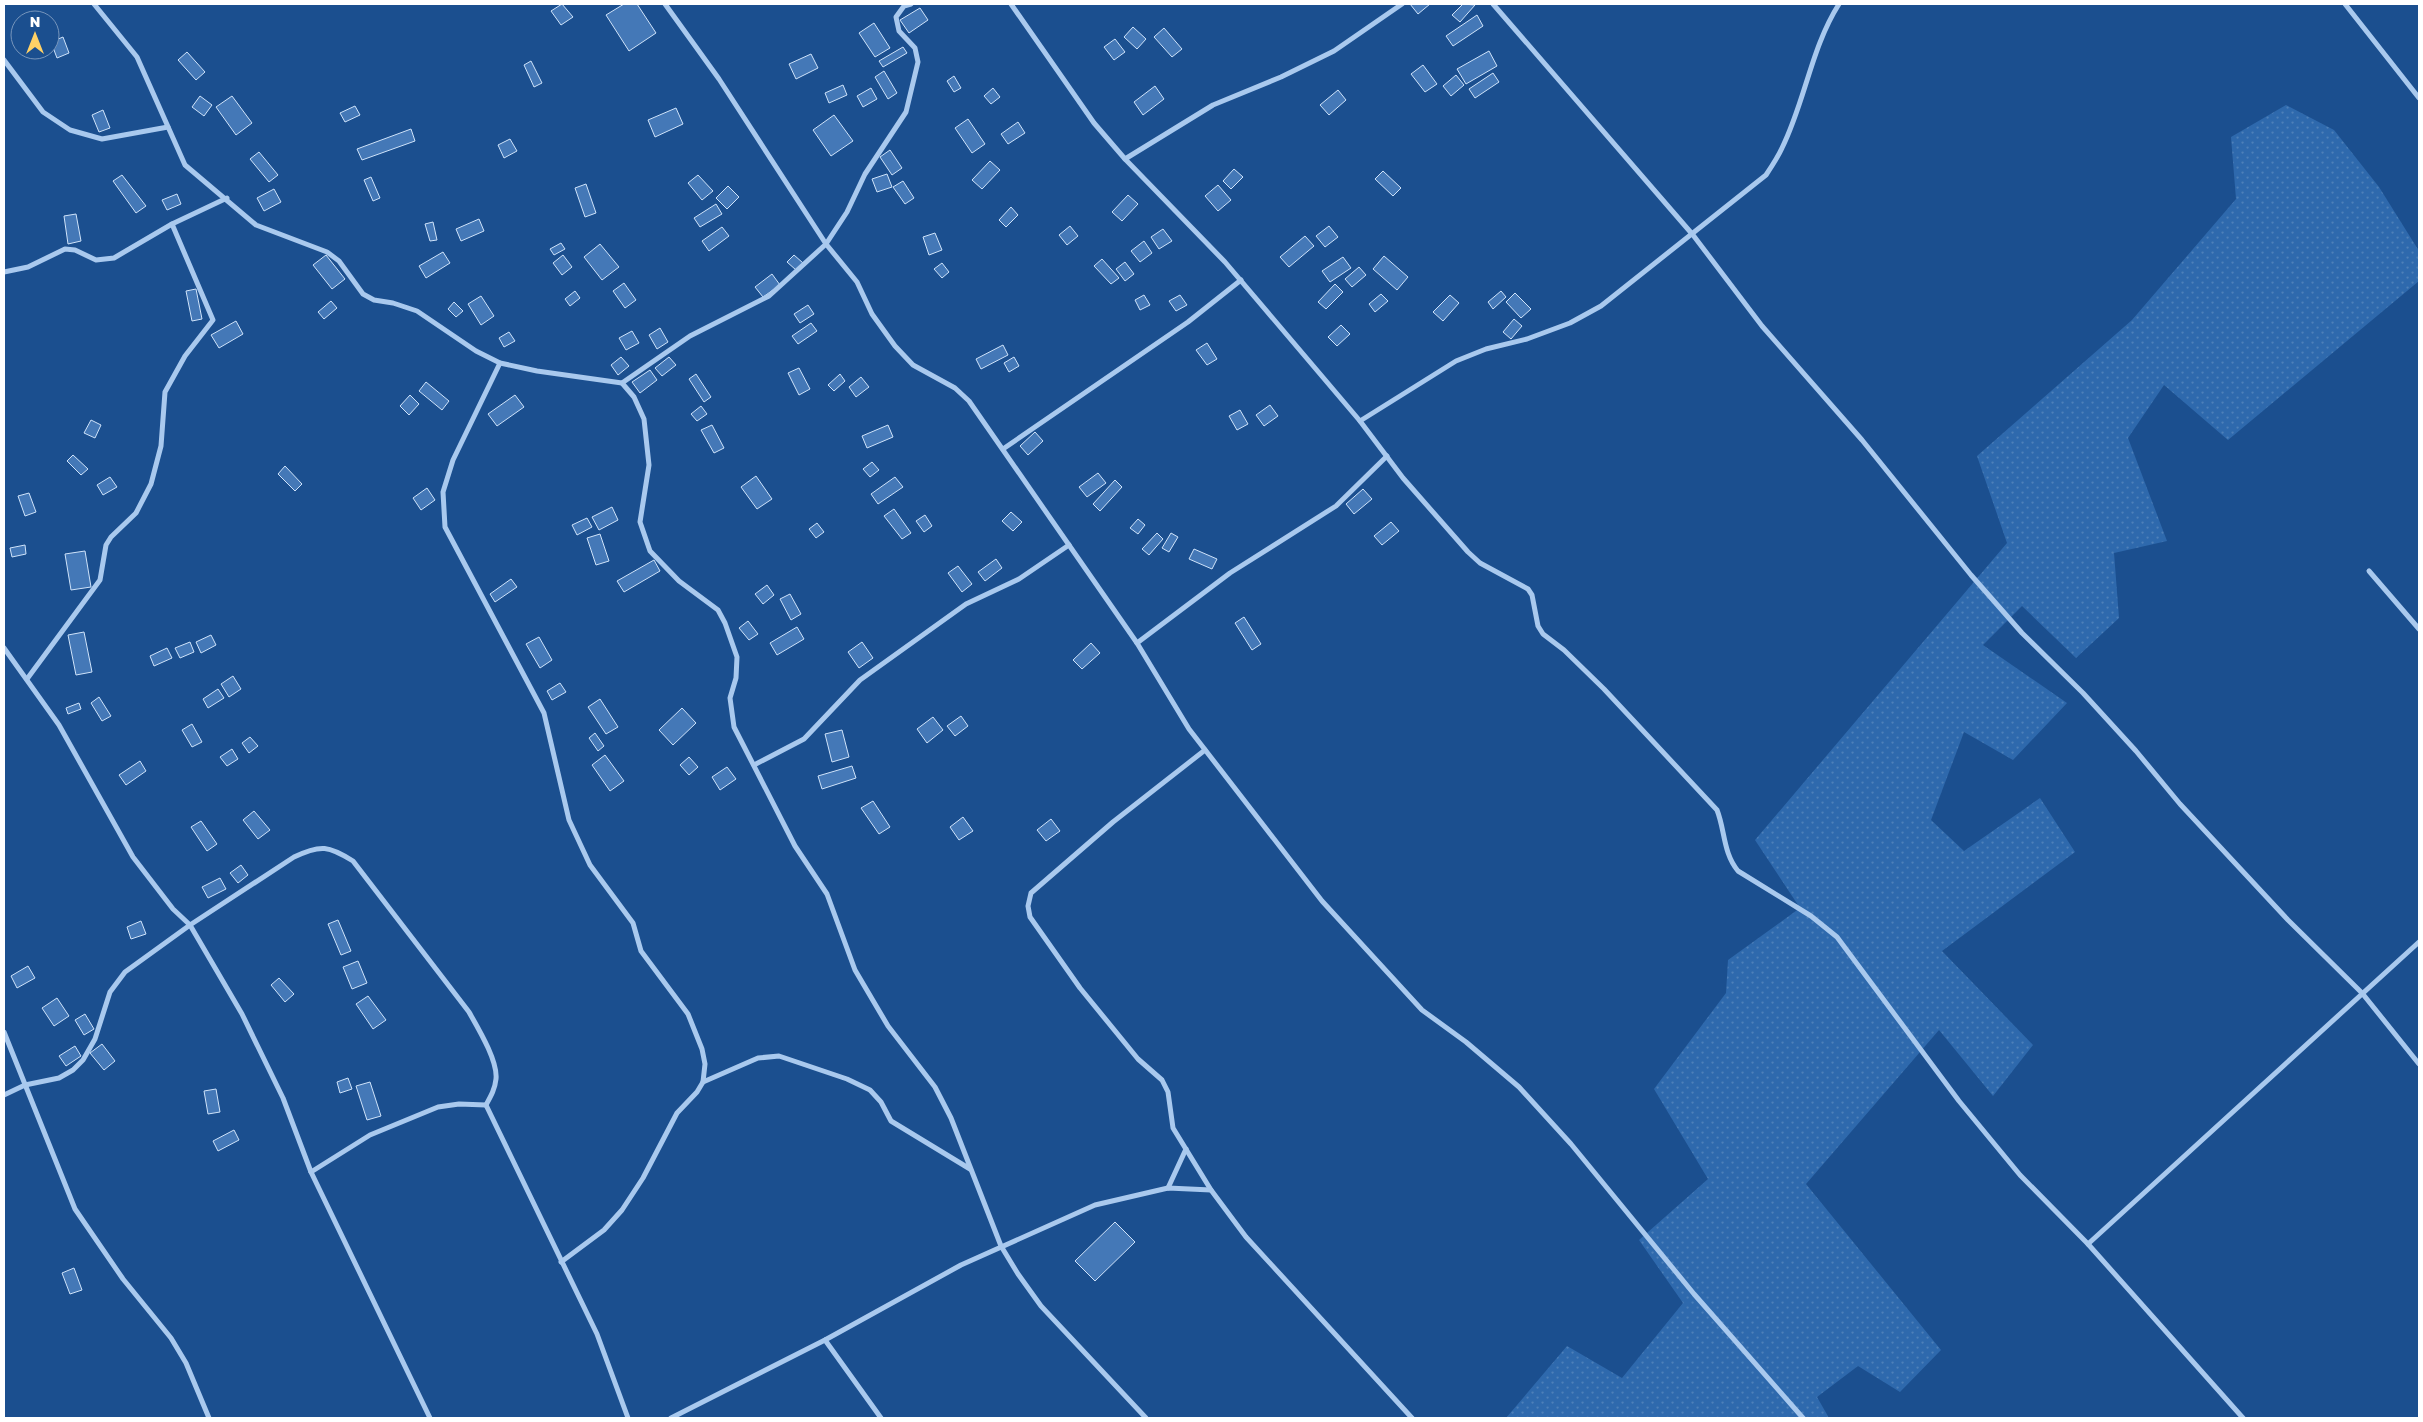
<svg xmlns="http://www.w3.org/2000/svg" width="2423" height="1422" font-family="'Golos Text',sans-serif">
<defs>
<pattern id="grass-dots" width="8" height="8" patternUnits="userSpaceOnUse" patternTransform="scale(1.25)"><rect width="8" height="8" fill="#2e69ad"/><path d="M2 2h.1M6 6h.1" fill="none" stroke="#4d80b9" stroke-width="1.8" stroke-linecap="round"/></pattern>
</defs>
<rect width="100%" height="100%" fill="#1b4f8f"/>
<polygon fill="url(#grass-dots)" points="2286,105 2334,130 2379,187 2419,251 2419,281 2228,440 2164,385 2128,438 2167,541 2114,553 2119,618 2076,658 2022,606 1983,645 2067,703 2013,760 1964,732 1931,820 1964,851 2040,798 2075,852 1942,951 2033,1045 1993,1096 1939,1030 1806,1184 1941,1350 1900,1392 1858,1366 1817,1397 1829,1418 1506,1418 1567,1346 1622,1378 1683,1303 1639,1240 1708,1179 1654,1089 1726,993 1728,960 1800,908 1755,840 2007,543 1977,456 2132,320 2236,199 2231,137"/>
<g fill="#4478b7" stroke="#cfe3fa">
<polygon points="562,4 573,17 561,25 551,11"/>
<polygon points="624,4 637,4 656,33 629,51 606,15"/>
<polygon points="1410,4 1430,4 1418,14"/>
<polygon points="1463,4 1475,5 1460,22 1452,15"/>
<polygon points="920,8 928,20 909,33 900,20"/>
<polygon points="1477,15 1483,26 1453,46 1446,36"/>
<polygon points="874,23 890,48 875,57 859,33"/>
<polygon points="1133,27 1146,39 1137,49 1124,37"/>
<polygon points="1164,28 1182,49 1172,57 1154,37"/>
<polygon points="63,37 69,53 57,58 51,42"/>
<polygon points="1115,39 1125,52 1114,60 1104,47"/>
<polygon points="903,47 907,53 883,67 879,61"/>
<polygon points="1489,51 1497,66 1466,84 1457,69"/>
<polygon points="187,52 205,72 196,80 178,60"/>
<polygon points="811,54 818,68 796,79 789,64"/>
<polygon points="531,61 542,83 534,87 524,65"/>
<polygon points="1423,65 1437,84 1425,92 1411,74"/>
<polygon points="884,71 897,93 888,99 875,77"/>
<polygon points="1493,73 1499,82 1475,98 1469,89"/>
<polygon points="1456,75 1464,85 1451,96 1443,86"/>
<polygon points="954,76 961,88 954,92 947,81"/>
<polygon points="843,85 847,95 829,103 825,93"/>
<polygon points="1155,86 1164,99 1143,115 1134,102"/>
<polygon points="871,88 877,99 863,107 857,96"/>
<polygon points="993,88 1000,97 991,104 984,96"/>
<polygon points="1338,90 1346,100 1329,115 1320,105"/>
<polygon points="200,96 212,105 204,116 192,107"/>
<polygon points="232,96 252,123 236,135 216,107"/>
<polygon points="355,106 360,115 345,122 340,113"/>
<polygon points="676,108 683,124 655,137 648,120"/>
<polygon points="103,110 110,128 99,132 92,115"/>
<polygon points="834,115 853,141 831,156 813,130"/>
<polygon points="968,119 985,144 972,153 955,128"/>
<polygon points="1018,122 1025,133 1008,144 1001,134"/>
<polygon points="411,129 415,141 362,160 357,149"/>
<polygon points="510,139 517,151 504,158 498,145"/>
<polygon points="890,150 902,168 892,175 880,157"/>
<polygon points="259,152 278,175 269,182 250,159"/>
<polygon points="990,161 1000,170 982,189 972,180"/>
<polygon points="1234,169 1243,177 1231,189 1223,181"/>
<polygon points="1383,171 1401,188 1393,196 1375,179"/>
<polygon points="887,174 892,187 877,192 872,179"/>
<polygon points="122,175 146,206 136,213 113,181"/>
<polygon points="698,175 713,191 702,200 688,183"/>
<polygon points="371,177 380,198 373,201 364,180"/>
<polygon points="903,181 914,198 905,204 893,187"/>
<polygon points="586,184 596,213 585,217 575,188"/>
<polygon points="1218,185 1231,200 1218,211 1205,196"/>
<polygon points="728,186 739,197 727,209 716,198"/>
<polygon points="274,189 281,202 264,211 257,198"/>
<polygon points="177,194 181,204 167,210 162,200"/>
<polygon points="1128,195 1138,204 1122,221 1112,212"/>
<polygon points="716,204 722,214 700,227 694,218"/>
<polygon points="1011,207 1018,215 1006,227 999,220"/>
<polygon points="76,214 81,241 68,244 64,216"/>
<polygon points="479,219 484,231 461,241 456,229"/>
<polygon points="433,222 437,240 430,241 425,224"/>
<polygon points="1070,226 1078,236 1067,245 1059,235"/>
<polygon points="1329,226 1338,237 1325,247 1316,236"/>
<polygon points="722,227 729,236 709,251 702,241"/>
<polygon points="1163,229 1172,241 1159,249 1151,237"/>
<polygon points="935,233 942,250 929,255 923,237"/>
<polygon points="1305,236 1314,246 1289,267 1280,257"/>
<polygon points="1144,241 1152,253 1140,262 1131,251"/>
<polygon points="561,243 565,249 554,255 550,249"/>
<polygon points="600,244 619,267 602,280 584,257"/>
<polygon points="443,252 450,263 426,278 419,266"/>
<polygon points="326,255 345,279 332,289 313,265"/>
<polygon points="563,255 572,267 562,275 553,263"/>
<polygon points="794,255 803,263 796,270 787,262"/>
<polygon points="1384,256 1408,277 1397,290 1373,269"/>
<polygon points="1343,257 1351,268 1330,282 1322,271"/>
<polygon points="1102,259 1119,278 1111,284 1094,266"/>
<polygon points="1125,262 1134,274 1125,281 1116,269"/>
<polygon points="942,263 949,272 942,278 934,269"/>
<polygon points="1359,267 1366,275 1352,287 1345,279"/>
<polygon points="772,274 780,285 763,297 755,287"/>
<polygon points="624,283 636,300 625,308 613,291"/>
<polygon points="1335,284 1343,292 1326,309 1318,302"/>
<polygon points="196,289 202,319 192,321 186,291"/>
<polygon points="575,291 580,298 570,306 565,299"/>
<polygon points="1501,291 1506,297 1493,309 1488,302"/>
<polygon points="1515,293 1531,309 1521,318 1506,302"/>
<polygon points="1381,294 1388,301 1375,312 1369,304"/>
<polygon points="1144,295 1150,305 1140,310 1135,300"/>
<polygon points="1180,295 1187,305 1176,311 1169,301"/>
<polygon points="1450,295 1459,303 1443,321 1433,312"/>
<polygon points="481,296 494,316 481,325 468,304"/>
<polygon points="331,301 337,308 324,319 318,312"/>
<polygon points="454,302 463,311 456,317 448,309"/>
<polygon points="808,305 814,314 800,323 794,314"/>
<polygon points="1514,319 1522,326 1511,339 1503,332"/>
<polygon points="236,321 243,334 219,348 211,335"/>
<polygon points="811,323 817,331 798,344 792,336"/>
<polygon points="1341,325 1350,334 1337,346 1328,337"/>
<polygon points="660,328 668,342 657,349 649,335"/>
<polygon points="632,331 639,343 626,350 619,338"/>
<polygon points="509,332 515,341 504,347 499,338"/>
<polygon points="1207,343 1217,359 1207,365 1196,350"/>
<polygon points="1003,345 1008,355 981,369 976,359"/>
<polygon points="621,357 629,366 618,375 611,365"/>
<polygon points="669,357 676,365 662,376 655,368"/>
<polygon points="1014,357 1019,366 1009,372 1004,363"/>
<polygon points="799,368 810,389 799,395 788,373"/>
<polygon points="650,370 657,380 640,393 632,382"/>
<polygon points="696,374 711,397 704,402 689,379"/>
<polygon points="840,374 845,381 834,391 828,385"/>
<polygon points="861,377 869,387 856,397 849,387"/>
<polygon points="426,382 449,401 442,410 419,391"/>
<polygon points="410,395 419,404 409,415 400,406"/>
<polygon points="515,395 524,407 497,426 488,414"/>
<polygon points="1270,405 1278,416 1264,426 1256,415"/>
<polygon points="701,406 707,414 697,421 691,414"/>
<polygon points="1240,410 1248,424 1237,430 1229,416"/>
<polygon points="91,420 101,425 95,438 84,433"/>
<polygon points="712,425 724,448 714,453 701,430"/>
<polygon points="888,425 893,437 867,448 862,436"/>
<polygon points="1035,432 1043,441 1028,455 1020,446"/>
<polygon points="73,455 88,469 81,475 67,461"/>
<polygon points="872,462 879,470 870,477 863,469"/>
<polygon points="285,466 302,484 295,491 278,474"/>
<polygon points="1098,473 1106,483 1087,497 1079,487"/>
<polygon points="756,476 772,499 757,509 741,487"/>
<polygon points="110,477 117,487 103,495 97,485"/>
<polygon points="895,477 903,487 878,504 871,494"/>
<polygon points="1115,480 1122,487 1100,511 1093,504"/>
<polygon points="427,488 435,500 421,510 413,498"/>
<polygon points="1363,489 1372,499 1354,514 1346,504"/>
<polygon points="29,493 36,512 25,516 18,496"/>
<polygon points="612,507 618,520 599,530 592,517"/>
<polygon points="894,509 911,533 902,539 884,516"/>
<polygon points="1011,512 1022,522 1013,531 1002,521"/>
<polygon points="925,515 932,526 924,532 916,521"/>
<polygon points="587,518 592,527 577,535 572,525"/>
<polygon points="1138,519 1145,525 1138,534 1130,528"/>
<polygon points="1391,522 1399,531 1382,545 1374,536"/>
<polygon points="817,523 824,532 816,538 809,529"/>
<polygon points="1157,533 1163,539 1149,555 1142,549"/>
<polygon points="1171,533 1178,537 1169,552 1162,548"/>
<polygon points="600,534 609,561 596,565 587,538"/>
<polygon points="25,545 26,554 12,557 10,548"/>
<polygon points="1194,549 1217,559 1212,569 1189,559"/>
<polygon points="85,551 91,587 71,590 65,554"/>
<polygon points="996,559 1002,568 985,581 978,572"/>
<polygon points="654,560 660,571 624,592 617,581"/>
<polygon points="958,566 972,584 962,592 948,573"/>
<polygon points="511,579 517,587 495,602 490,594"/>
<polygon points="767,585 774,595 763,604 755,594"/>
<polygon points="790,594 801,614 791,620 780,599"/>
<polygon points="1244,617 1261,644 1252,650 1235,623"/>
<polygon points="748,621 758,634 749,640 739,628"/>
<polygon points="797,627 804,639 777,655 770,643"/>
<polygon points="84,632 92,672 76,675 68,635"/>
<polygon points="211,635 216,645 201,653 196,642"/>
<polygon points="539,637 552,660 540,668 526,644"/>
<polygon points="190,642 194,652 180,658 175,648"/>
<polygon points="862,642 873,658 859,668 848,652"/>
<polygon points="1091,643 1100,653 1082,669 1073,660"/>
<polygon points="167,648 172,658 154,666 150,656"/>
<polygon points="233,676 241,689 229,697 221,684"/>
<polygon points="560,683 566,692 552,700 547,691"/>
<polygon points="218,689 224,698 208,708 203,699"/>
<polygon points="99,697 111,716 102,721 91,703"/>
<polygon points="600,699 618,727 606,734 588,707"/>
<polygon points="79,703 81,709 68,714 66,708"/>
<polygon points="682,708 696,723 673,745 659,730"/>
<polygon points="961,716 968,726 955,736 947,726"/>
<polygon points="933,717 943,730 927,743 917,729"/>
<polygon points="192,724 202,742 192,747 182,730"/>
<polygon points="842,730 849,757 832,762 825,734"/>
<polygon points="595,733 604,746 598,751 589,738"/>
<polygon points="250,737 258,746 249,753 242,743"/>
<polygon points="232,749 238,759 227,766 220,757"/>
<polygon points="605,755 624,781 610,791 592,765"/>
<polygon points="689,757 698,767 689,775 680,765"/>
<polygon points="140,761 146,771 126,785 119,775"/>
<polygon points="852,766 856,778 822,789 818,776"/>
<polygon points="727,767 736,779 720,790 712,777"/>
<polygon points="873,801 890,827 879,834 861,808"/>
<polygon points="254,811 270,830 258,839 243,820"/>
<polygon points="963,817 973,831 959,840 950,827"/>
<polygon points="1051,819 1060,831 1046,841 1037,830"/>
<polygon points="201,821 217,844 207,851 191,827"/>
<polygon points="241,865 248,875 238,883 230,873"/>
<polygon points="220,878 226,889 208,898 202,887"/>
<polygon points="338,920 351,951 341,955 328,924"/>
<polygon points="141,921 146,934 131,939 127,927"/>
<polygon points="358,961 367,983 352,989 343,967"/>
<polygon points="28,966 35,978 17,988 11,976"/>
<polygon points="279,978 294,994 285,1002 271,985"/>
<polygon points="368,996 386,1020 373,1029 356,1004"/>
<polygon points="57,998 69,1016 54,1026 42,1008"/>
<polygon points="85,1014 94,1029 84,1035 75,1020"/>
<polygon points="102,1044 115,1061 104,1070 90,1053"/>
<polygon points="75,1046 81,1056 66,1066 59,1056"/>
<polygon points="348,1078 352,1089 340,1093 337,1082"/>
<polygon points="370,1082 381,1116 367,1120 356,1086"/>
<polygon points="216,1089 220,1112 208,1114 204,1091"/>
<polygon points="234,1130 239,1140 218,1151 213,1141"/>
<polygon points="1115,1222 1135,1242 1095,1281 1075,1261"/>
<polygon points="74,1268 82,1290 70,1294 62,1273"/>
</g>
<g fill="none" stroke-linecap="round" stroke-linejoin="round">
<g stroke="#a9c9ee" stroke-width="5">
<polyline points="94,4 137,57 185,165 256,225 327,252 339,261 363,294 374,300 393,303 417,311 476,351 500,363 537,371 622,383 634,397 644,419 649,465 640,522 650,551 679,581 718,610 725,623 737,657 736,678 730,698 734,727 795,846 827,894 855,970 888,1026 935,1087 951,1118 1001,1246 1018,1274 1041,1306 1146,1418"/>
<polyline points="665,4 719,79 826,244 857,282 872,314 895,346 913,365 955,388 969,401 1137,643 1189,729 1322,901 1422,1010 1466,1042 1519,1087 1571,1144 1694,1294 1803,1418"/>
<path d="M1011,4l83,119 31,36 100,103 135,159 43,57 65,74 12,11 48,26 4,6 6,31 5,8 21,16 40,39 113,121c8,20 6,43 21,61l73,45 26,21 122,164 61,74 68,69 155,174"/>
<polyline points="1493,4 1693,235 1762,326 1862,440 1971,575 2022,633 2083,693 2136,751 2180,804 2288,920 2362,993 2419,1064"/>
<polyline points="2345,4 2419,98"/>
<polyline points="4,60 43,112 70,130 102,139 168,127"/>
<polyline points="1125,159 1213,105 1281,77 1334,51 1402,4"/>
<polyline points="4,272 28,267 65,249 75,250 96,260 114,258 172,224 227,198"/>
<polyline points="500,363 453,460 443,492 445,527 544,713 569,820 590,865 633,923 641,951 688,1014 702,1049 705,1064 703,1082 697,1092 677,1113 643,1178 622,1210 604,1230 561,1262"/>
<polyline points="622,383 690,336 769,296 826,244 847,212 865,174 906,112 918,62 915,48 899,31 896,17 904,6 911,4"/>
<path d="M1360,421l96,-60 30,-12 41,-10 43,-16 31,-17 165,-131c6,-9 12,-18 16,-27 23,-46 29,-100 57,-144"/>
<polyline points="1003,449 1188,322 1241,280"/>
<polyline points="2369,571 2419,629"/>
<polyline points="1137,643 1230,573 1336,506 1387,456"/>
<polyline points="4,648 59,725 133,857 173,909 190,925 242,1014 283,1098 311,1172 430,1418"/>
<polyline points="27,679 100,580 106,545 111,537 136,513 151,484 161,446 165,392 185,356 213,320 172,224"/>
<polyline points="1205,750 1113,822 1031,893 1028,906 1030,917 1080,988 1138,1059 1162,1080 1168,1092 1173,1128 1211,1190 1246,1237 1412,1418"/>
<polyline points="754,765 804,739 860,680 966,604 1019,579 1069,545"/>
<polyline points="4,1032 75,1209 123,1279 171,1338 186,1363 209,1418"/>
<polyline points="703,1082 758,1058 779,1056 847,1079 870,1090 881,1102 891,1121 970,1169"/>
<path d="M4,1095l21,-10 34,-7 14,-8 10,-10 12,-21 15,-47 15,-20 65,-47 104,-68c27,-13 35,-11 59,4l116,151c9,16 29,49 27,67 -1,10 -5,17 -10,26"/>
<polyline points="486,1105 597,1334 628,1418"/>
<polyline points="311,1172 370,1135 438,1107 459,1104 486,1105"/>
<polyline points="1168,1188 1186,1149"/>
<polyline points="2088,1244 2419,942"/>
<polyline points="825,1340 881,1418"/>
<polyline points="671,1418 825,1340 961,1265 1095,1205 1168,1188 1211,1190"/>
</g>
</g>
<rect width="2423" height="1422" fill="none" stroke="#ffffff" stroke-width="10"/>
<g transform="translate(35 35)"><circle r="24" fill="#1b4f8f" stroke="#7695bc"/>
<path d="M0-4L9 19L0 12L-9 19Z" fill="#ffd166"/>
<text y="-8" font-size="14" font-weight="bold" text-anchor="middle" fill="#ffffff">N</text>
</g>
</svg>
